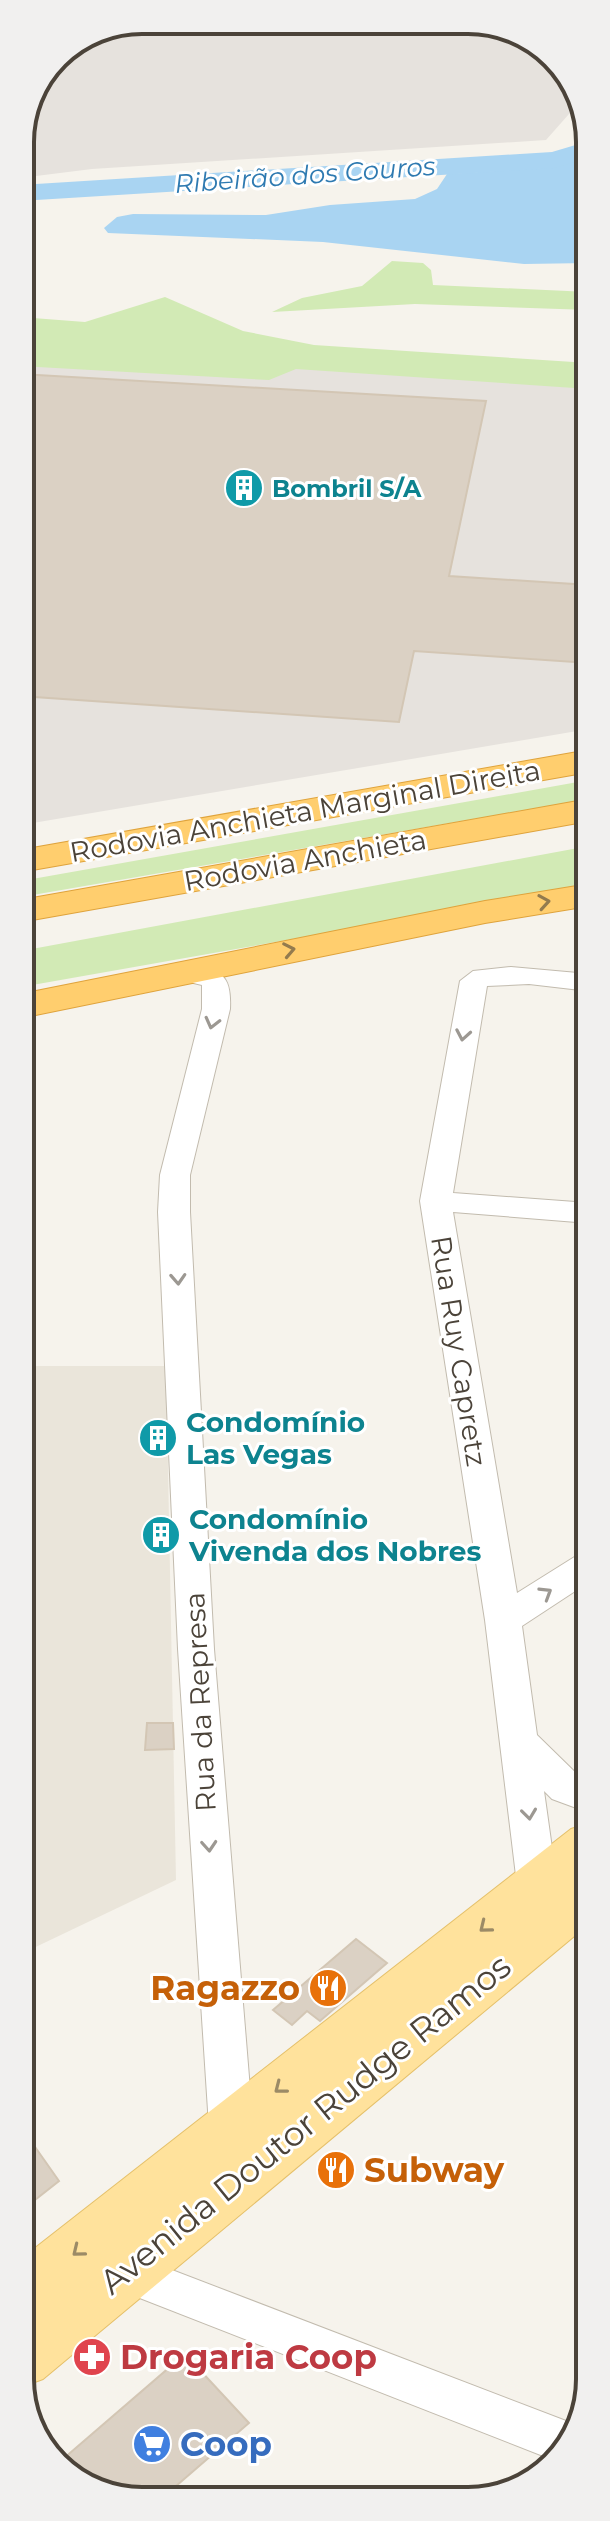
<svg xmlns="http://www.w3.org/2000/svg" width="610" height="2521" font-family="Montserrat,sans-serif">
<rect width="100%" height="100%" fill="#f6f3ec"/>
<polygon fill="#eae5da" points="21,1366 166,1366 176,1880 21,1954"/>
<g fill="#e6e2dd">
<polygon points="142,20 499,24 559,61 583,112 569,114 546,140 92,169 20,178 20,135 56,56"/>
<polygon points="20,352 589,384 589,729 21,825"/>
</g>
<g fill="#d2eab5">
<polygon points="392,261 423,263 431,270 433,285 589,292 589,310 415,304 272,312 302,298 362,286"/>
<polygon points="165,297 243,331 314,345 589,363 589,389 296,369 269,380 20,366 20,317 85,322"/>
<polygon points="589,780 589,799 21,897 21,881"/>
<polygon points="589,846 589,890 423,916 21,987 21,951"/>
</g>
<polygon fill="#a9d4f2" points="589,154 589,263 524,264 323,242 108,233 104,228 117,217 133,214 266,215 330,205 415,199 437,189 447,174 541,168"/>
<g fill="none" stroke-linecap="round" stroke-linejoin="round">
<polygon fill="#a9d4f2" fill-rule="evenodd" points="589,141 589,158 554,168 20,201 20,185 552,152"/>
</g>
<g fill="#dbd1c4" stroke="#d3c6b4" stroke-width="2">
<polygon points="20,374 486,401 449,576 589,585 589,663 414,651 399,722 20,696"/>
<polygon points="147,1723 173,1723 174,1749 145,1750"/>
<polygon points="356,1939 387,1963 320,2021 307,2011 292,2025 273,2010"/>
<polygon points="21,2127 59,2181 21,2211"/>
<polygon points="185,2354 249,2423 161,2499 118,2499 56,2465"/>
</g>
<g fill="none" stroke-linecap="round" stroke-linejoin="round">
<g stroke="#c2bbae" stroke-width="2">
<g id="street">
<path d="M182,964c35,8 50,4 48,45l-40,166v37l24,437 39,477 -7,13 -15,6 -15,-6 -7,-13 -31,-477 -20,-437 2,-37 42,-166v-24l-30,-7 -4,-6 4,-6z"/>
<polygon points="511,967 589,974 589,991 529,984 487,986 453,1193 589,1203 589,1223 453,1212 517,1593 576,1556 589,1552 589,1582 522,1626 537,1735 580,1777 590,1781 590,1813 552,1799 544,1791 557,1884 551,1895 537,1900 523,1895 517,1884 485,1620 420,1201 460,981 473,971"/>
<polygon points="125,2252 574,2424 559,2460 556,2461 109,2286 103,2272 109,2258"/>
</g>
</g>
<g stroke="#e5c06a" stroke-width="2">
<polygon id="primary" points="590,1823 590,1923 43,2379 21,2387 21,2259 571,1829"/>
</g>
<g stroke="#dfa33c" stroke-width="2">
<g id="highway">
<polygon points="589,750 589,772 21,872 21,850"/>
<polygon points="589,799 589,821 21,922 21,900"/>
<polygon points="589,884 589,906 485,923 21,1018 21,994 485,901"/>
</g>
</g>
<use href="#street" fill="#fff" fill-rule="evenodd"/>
<use href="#primary" fill="#ffe29c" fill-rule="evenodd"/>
<use href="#highway" fill="#ffce6e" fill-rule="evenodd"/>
</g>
<defs><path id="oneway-chevron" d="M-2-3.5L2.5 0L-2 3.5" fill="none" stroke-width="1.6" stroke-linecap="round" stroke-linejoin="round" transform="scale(2)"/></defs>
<g stroke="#937b4e">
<use href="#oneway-chevron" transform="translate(544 902) rotate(-9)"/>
<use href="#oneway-chevron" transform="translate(289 950) rotate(-11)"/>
</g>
<g stroke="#9c9892">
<use href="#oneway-chevron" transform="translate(212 1023) rotate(104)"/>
<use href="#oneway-chevron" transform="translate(463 1035) rotate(100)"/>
<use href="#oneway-chevron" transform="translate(178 1279) rotate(87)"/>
<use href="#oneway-chevron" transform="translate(546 1593) rotate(-32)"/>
<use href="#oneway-chevron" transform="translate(529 1814) rotate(83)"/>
<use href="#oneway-chevron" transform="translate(209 1846) rotate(86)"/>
</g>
<g stroke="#9c8b66">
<use href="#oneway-chevron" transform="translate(485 1927) rotate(141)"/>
<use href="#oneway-chevron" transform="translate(280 2088) rotate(142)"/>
<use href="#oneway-chevron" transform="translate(78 2251) rotate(141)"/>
</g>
<defs>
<g id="building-disc" transform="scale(2)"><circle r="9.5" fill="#0f9aa8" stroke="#fff"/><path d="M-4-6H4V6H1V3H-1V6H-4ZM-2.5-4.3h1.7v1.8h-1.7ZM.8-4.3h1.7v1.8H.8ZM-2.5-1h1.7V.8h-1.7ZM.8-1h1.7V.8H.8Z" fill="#fff"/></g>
<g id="restaurant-disc" transform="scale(2)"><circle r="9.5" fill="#e8710a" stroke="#fff"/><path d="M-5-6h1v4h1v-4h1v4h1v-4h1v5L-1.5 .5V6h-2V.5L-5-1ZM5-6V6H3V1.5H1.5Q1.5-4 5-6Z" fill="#fff"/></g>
<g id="pharmacy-disc" transform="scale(2)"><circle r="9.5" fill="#e0444e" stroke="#fff"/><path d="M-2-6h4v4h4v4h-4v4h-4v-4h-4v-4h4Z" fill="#fff"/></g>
<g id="supermarket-disc" transform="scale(2)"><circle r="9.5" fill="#3f7fe0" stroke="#fff"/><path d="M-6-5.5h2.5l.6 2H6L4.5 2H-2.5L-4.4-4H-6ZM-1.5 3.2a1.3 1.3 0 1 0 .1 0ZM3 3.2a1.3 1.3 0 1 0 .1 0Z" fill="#fff"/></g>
</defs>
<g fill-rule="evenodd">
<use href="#building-disc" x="244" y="488"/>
<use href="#building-disc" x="158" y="1438"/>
<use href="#building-disc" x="161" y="1535"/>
<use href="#restaurant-disc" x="328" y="1988"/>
<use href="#restaurant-disc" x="336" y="2170"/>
<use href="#pharmacy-disc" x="92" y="2357"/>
<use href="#supermarket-disc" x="152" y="2444"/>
</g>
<g text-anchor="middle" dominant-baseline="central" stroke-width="6" stroke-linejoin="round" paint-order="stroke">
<g font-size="24" font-weight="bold" fill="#0d838f" stroke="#fff" text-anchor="start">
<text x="272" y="488">Bombril S/A</text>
</g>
<g font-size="26" font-style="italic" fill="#2e7ab1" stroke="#fff">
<text transform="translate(305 175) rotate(-4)">Ribeirão dos Couros</text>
</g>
<g font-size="28" fill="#4b4339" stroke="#fff">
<text transform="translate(305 811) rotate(-10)">Rodovia Anchieta Marginal Direita</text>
<text transform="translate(305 860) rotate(-10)">Rodovia Anchieta</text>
<text transform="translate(459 1351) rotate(81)">Rua Ruy Capretz</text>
<text transform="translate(200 1702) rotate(-93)">Rua da Represa</text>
</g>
<g font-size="28" font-weight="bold" fill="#0d838f" stroke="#fff" text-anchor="start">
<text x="186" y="1422">Condomínio<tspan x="186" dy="32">Las Vegas</tspan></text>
<text x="189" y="1519">Condomínio<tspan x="189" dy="32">Vivenda dos Nobres</tspan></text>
</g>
<g font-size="34" font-weight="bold" fill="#c56008" stroke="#fff" text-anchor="end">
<text x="300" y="1988">Ragazzo</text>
<text x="364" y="2170" text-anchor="start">Subway</text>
</g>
<g font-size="34" fill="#4b4339" stroke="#fff">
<text transform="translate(305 2124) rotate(-39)">Avenida Doutor Rudge Ramos</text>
</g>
<g font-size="34" font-weight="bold" fill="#be3a42" stroke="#fff" text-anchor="start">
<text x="120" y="2357">Drogaria Coop</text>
</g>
<g font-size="34" font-weight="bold" fill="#366cbe" stroke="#fff" text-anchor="start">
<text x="180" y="2444">Coop</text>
</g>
</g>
<path d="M0 0H610V2521H0ZM142 34H468A108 108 0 0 1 576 142V2379A108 108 0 0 1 468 2487H142A108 108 0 0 1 34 2379V142A108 108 0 0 1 142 34Z" fill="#f1f0ef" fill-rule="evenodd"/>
<path fill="none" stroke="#4b4339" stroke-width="4" d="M142 34H468A108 108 0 0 1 576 142V2379A108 108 0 0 1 468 2487H142A108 108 0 0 1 34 2379V142A108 108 0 0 1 142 34Z"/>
</svg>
